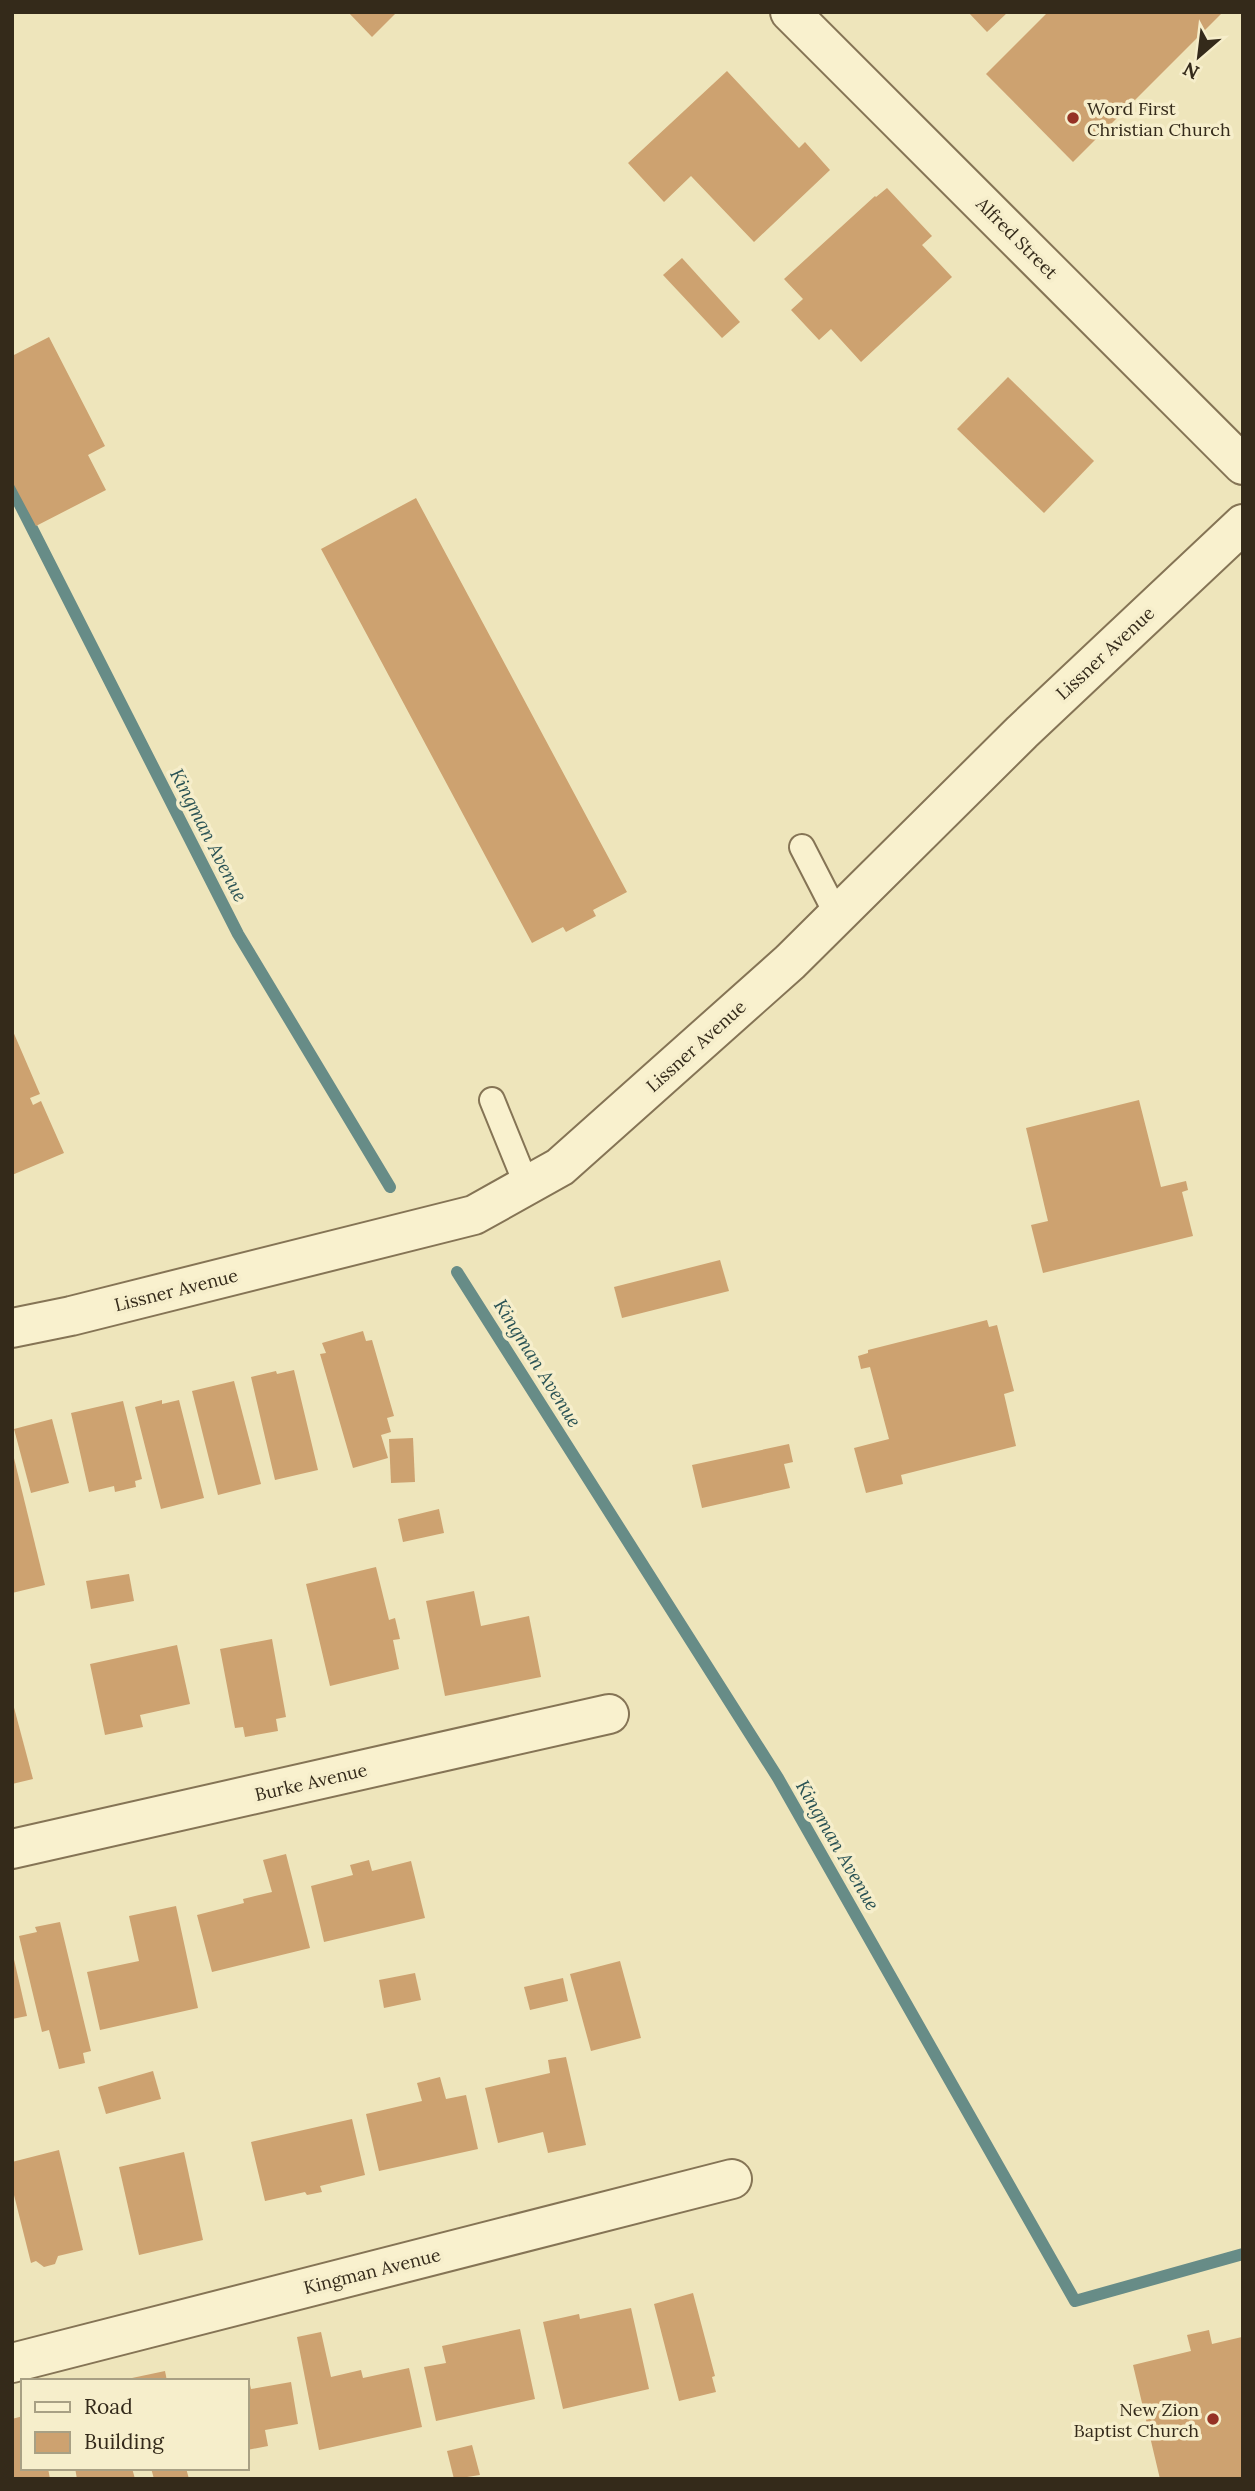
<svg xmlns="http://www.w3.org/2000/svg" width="1255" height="2491" font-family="Lora,serif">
<rect width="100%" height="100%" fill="#eee5bb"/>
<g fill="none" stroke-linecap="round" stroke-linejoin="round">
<g stroke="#678c87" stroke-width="12">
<polyline points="12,489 238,934 390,1187"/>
<polyline points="457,1272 778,1778 1075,2301 1243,2254"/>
</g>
</g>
<g fill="#cda270">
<polygon points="348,12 397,12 372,37"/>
<polygon points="968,12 1008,12 987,32"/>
<polygon points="1048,12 1223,12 1073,162 986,74"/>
<polygon points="727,71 799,148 805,142 830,170 754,242 691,176 664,202 628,163"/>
<polygon points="887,188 932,236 922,245 952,277 861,362 831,329 819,340 791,310 803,299 784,279 875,196 876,197"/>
<polygon points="682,258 740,322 722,338 663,275"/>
<polygon points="49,337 105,446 88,455 106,490 36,526 12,481 12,356"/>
<polygon points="1008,377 1094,461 1044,513 957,429"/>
<polygon points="416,498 627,892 593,910 596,916 566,932 563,927 532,943 321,549"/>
<polygon points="12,1029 40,1094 30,1098 33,1105 41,1101 64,1153 12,1175"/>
<polygon points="1139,1100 1161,1187 1186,1181 1188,1190 1182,1192 1193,1236 1043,1273 1031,1225 1048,1221 1026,1128"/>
<polygon points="720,1260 729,1291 622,1318 614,1287"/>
<polygon points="987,1320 989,1327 997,1325 1014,1391 1004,1394 1016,1446 901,1475 903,1484 866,1493 854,1448 889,1439 870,1367 861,1369 858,1356 868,1353 868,1350"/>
<polygon points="363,1331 366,1341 372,1340 394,1416 387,1418 391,1432 381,1435 388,1458 353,1468 320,1354 326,1353 322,1343"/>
<polygon points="294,1370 318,1470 275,1480 251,1377 276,1371 277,1374"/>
<polygon points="234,1381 261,1484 218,1495 192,1391"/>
<polygon points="162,1400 162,1404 179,1400 204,1498 161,1509 135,1407"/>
<polygon points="123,1401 142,1479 135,1481 136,1487 115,1492 114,1486 89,1492 71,1413"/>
<polygon points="52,1419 69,1483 31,1493 14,1429"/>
<polygon points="413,1438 415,1482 391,1483 389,1439"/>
<polygon points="789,1444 793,1462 784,1464 790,1488 702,1508 692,1465"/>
<polygon points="12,1450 45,1585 12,1593"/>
<polygon points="439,1509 444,1533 403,1542 398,1519"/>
<polygon points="376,1567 389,1620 395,1618 400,1639 393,1640 399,1669 330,1686 306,1584"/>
<polygon points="129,1574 134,1601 91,1609 86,1581"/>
<polygon points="474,1591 481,1626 529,1616 541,1677 445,1696 426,1601"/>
<polygon points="272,1639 286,1717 276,1719 278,1731 245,1737 243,1727 235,1728 220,1649"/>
<polygon points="177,1645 190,1704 140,1715 143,1727 105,1735 90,1664"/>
<polygon points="12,1700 33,1779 12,1784"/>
<polygon points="286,1854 310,1948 212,1972 197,1915 244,1903 243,1899 272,1892 263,1860"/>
<polygon points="369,1860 372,1871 411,1861 425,1918 324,1942 311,1886 353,1875 350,1865"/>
<polygon points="176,1906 198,2008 100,2030 87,1972 139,1961 129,1916"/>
<polygon points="60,1922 91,2051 83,2053 85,2063 59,2069 49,2030 42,2032 19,1936 37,1932 35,1927"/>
<polygon points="13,1955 27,2016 12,2019 12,1956"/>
<polygon points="620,1961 641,2038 591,2051 570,1974"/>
<polygon points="415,1973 421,2000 384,2008 379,1980"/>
<polygon points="563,1978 568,2001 530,2010 524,1987"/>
<polygon points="566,2057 586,2145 548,2153 543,2132 498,2143 485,2088 550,2073 548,2060"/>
<polygon points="153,2071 161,2099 106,2114 98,2087"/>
<polygon points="440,2077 446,2099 466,2095 478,2149 379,2171 366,2114 422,2101 417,2083"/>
<polygon points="352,2119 365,2175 320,2186 322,2192 307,2195 305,2192 265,2201 251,2142"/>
<polygon points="59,2150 83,2250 58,2256 55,2264 44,2267 36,2261 31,2263 12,2187 12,2162"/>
<polygon points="184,2152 203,2240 139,2255 119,2167"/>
<polygon points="693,2293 715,2376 712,2377 716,2392 679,2401 654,2304"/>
<polygon points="631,2308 649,2389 563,2409 543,2322 579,2314 580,2319"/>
<polygon points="520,2329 535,2399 436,2421 424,2367 446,2363 442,2346"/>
<polygon points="1209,2330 1212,2344 1242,2337 1243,2341 1243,2479 1160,2479 1133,2365 1191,2351 1187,2335"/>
<polygon points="321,2332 331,2377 361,2370 363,2378 409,2368 422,2427 319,2450 297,2337"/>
<polygon points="165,2371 167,2381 132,2381 132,2378"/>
<polygon points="249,2380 251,2389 291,2382 298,2424 265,2430 268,2446 247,2450 247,2381"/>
<polygon points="23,2416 23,2468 48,2468 50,2479 12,2479 12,2419"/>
<polygon points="472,2445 480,2475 454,2479 447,2451"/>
<polygon points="75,2468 132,2468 135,2479 77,2479"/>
<polygon points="151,2468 186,2468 189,2479 154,2479"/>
</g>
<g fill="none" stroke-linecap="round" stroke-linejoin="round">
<g stroke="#857455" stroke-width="28">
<g id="service">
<polyline points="802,847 837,915"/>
<polyline points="492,1100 527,1186"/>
</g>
</g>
<g stroke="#857455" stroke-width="42">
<g id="minor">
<polyline points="790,12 1243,465"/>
<polyline points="12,1328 71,1316 474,1215 560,1167 790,962 1022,732 1243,524"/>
<polyline points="12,1849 609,1714"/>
<polyline points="12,2363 732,2179"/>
</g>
</g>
<use href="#service" stroke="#f9f1ce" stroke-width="24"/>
<use href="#minor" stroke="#f9f1ce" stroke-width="38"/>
</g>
<g fill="#953124" stroke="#f6eecb" stroke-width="2.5">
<circle cx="1073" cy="118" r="7"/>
<circle cx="1213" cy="2419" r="7"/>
</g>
<g text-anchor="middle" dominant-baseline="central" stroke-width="7" stroke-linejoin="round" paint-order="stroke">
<g font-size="18" fill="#342a1a" stroke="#f6eecb" text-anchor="start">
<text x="1087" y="108">Word First<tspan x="1087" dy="21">Christian Church</tspan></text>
<text x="1199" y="2409" text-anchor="end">New Zion<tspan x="1199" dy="21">Baptist Church</tspan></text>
</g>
<g font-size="18" fill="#342a1a" stroke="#f6eecb">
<text transform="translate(1017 238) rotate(45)">Alfred Street</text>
<text transform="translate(1105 653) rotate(-43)">Lissner Avenue</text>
<text transform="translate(696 1046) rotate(-42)">Lissner Avenue</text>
<text transform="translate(176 1290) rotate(-14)">Lissner Avenue</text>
<text transform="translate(311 1782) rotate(-13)">Burke Avenue</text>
<text transform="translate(372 2271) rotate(-14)">Kingman Avenue</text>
</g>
<g font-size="19" font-style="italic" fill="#295254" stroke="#f6eecb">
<text transform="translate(209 835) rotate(63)">Kingman Avenue</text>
<text transform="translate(538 1363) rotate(58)">Kingman Avenue</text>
<text transform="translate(838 1845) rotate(60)">Kingman Avenue</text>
</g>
</g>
<rect width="1255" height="2491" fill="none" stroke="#342a1a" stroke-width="28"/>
<rect x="21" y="2379" width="228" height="91" fill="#f6eecb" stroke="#a8a084" stroke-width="2"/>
<rect x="35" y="2402" width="35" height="10" fill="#f9f1ce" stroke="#a8a084" stroke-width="2"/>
<text x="84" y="2414" font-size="21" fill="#342a1a">Road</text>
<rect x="35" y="2432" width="35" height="21" fill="#cda270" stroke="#a8a084" stroke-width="2"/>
<text x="84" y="2449" font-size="21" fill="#342a1a">Building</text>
<g transform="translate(1199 56) rotate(208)" stroke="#f6eecb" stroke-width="5" paint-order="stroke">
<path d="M0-5L12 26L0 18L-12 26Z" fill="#342a1a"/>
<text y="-10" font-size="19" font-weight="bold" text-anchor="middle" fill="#342a1a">N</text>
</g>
</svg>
